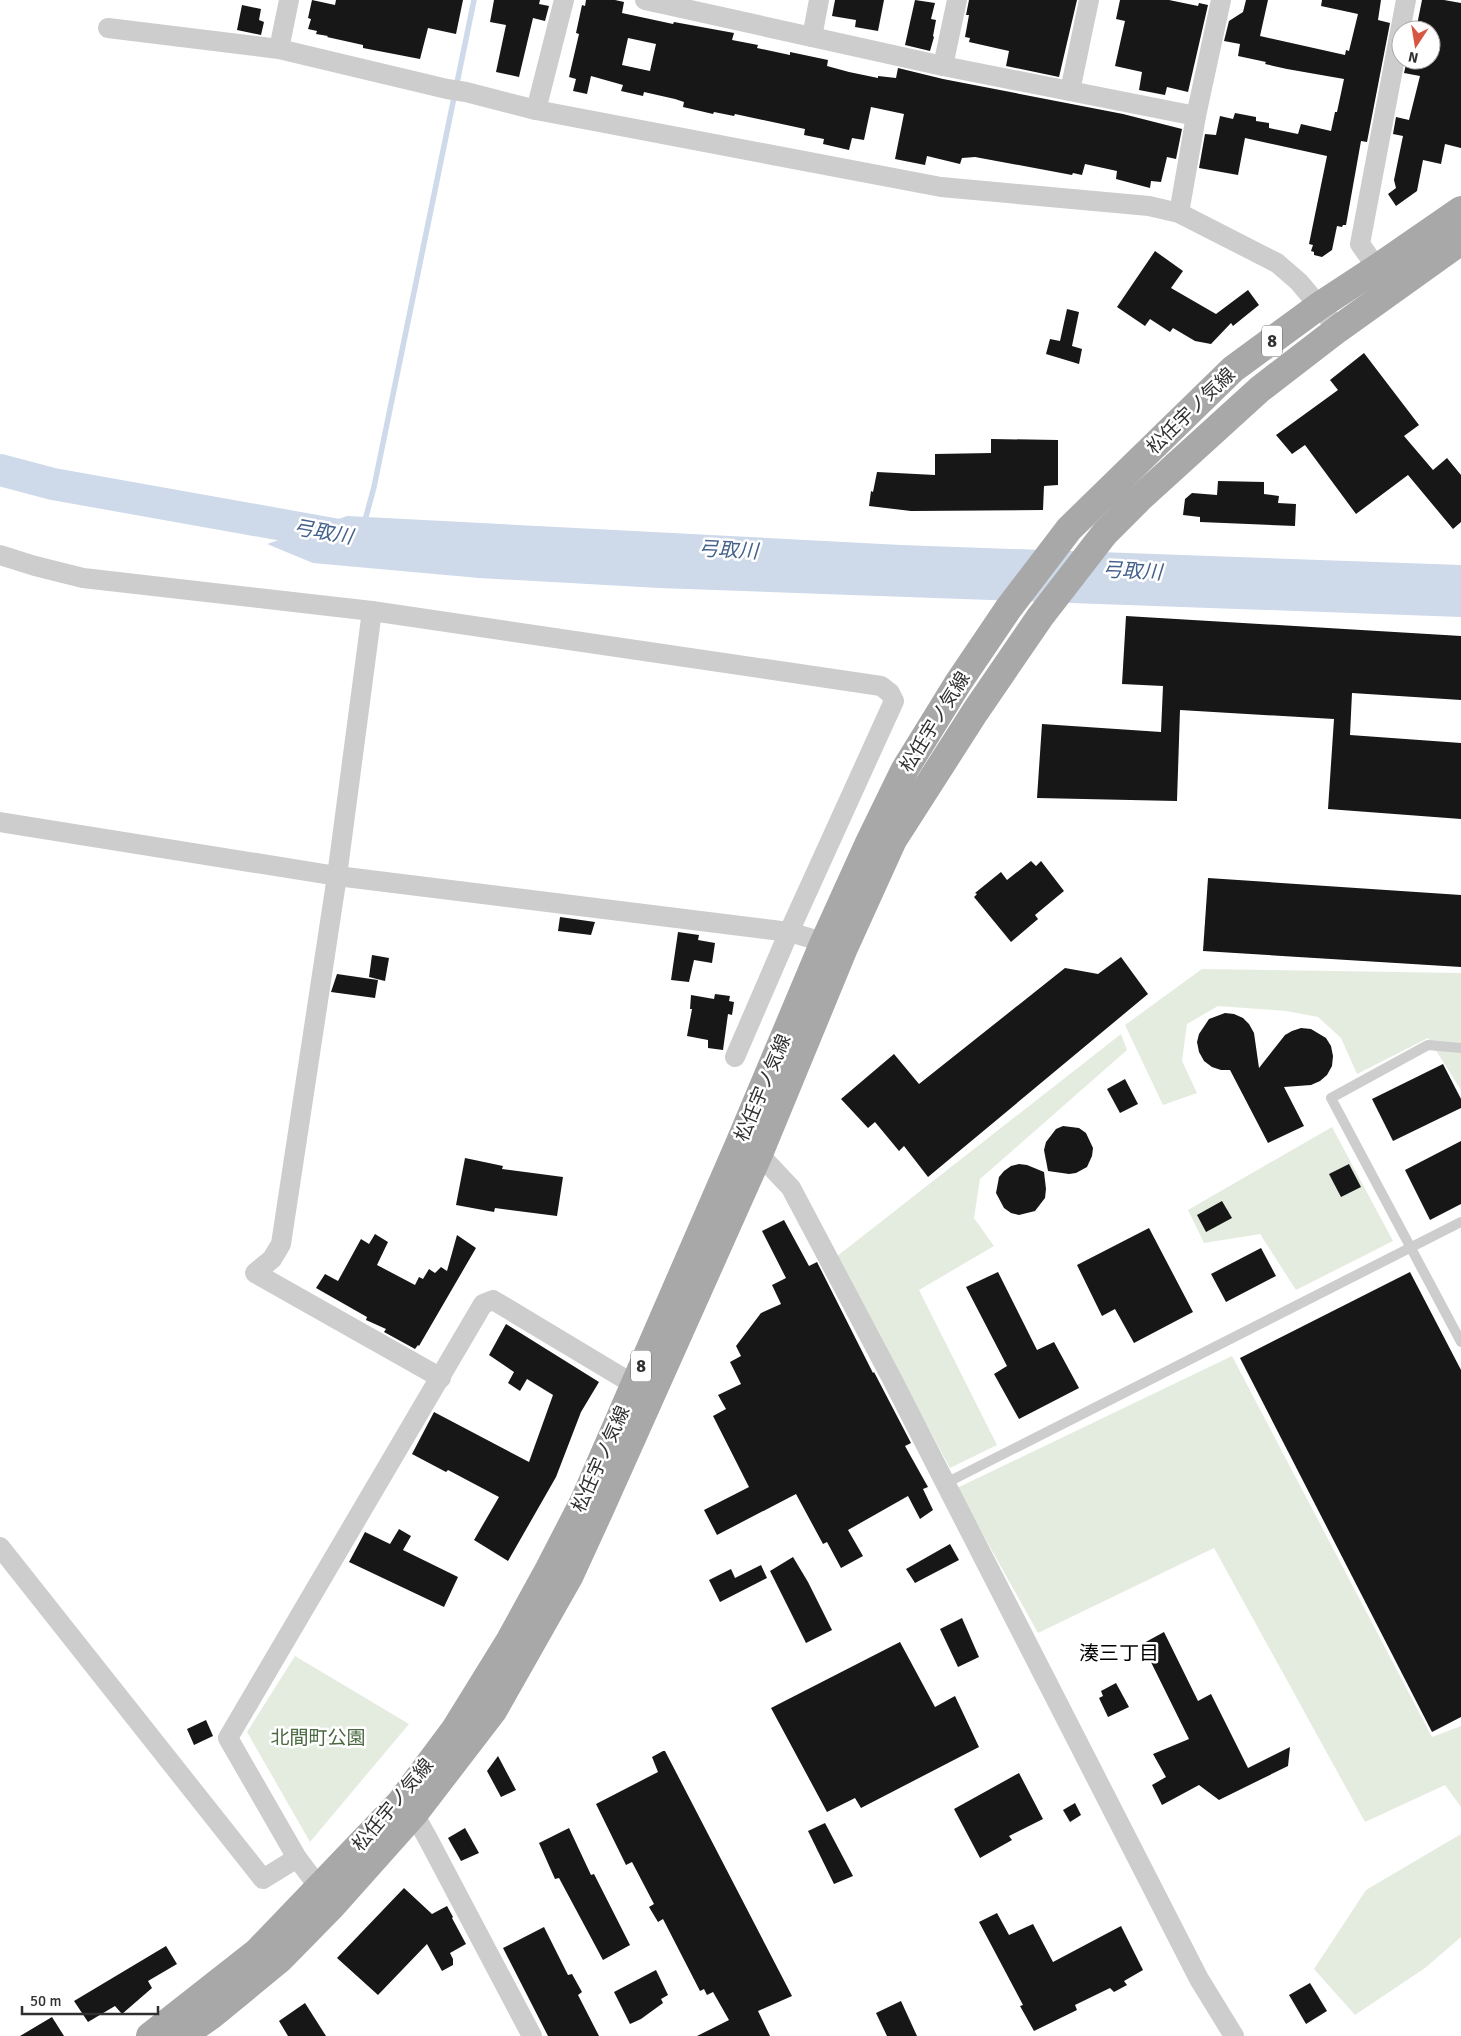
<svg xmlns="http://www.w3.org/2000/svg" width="1461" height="2036" font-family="Signika,'Noto Sans JP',sans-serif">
<rect width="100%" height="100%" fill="#fff"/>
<g fill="#e4ece0">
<polygon points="1202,969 1461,973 1461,1090 1428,1038 1357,1074 1341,1038 1318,1017 1286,1011 1218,1006 1187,1024 1182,1061 1197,1093 1163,1105 1125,1025"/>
<polygon points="1121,1034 1127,1050 980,1179 974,1218 994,1246 919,1290 997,1445 950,1468 836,1257"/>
<polygon points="1332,1127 1393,1241 1296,1290 1260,1234 1204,1243 1188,1210"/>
<polygon points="1232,1356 1432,1737 1461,1726 1461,1807 1445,1785 1365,1822 1214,1548 1038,1633 957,1488"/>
<polygon points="295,1656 409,1724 310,1842 247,1732"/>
<polygon points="1461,1834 1461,1937 1425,1968 1355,2015 1314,1969 1366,1890"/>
</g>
<polygon fill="#ced9ea" points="347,516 901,545 1461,565 1461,617 659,588 479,578 313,563 267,544"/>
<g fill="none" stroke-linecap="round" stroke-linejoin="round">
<polyline stroke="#ced9ea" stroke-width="5.5" points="364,524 374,487 474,0"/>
<polyline stroke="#ced9ea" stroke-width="32" points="0,470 53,484 350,537"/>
</g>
<g fill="#171717" fill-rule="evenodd">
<polygon points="312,0 335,5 336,0 463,0 456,34 428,28 420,59 363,48 363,45 327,37 328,36 316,34 317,31 308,29 311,19 308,18"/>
<polygon points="494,0 540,0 539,4 549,6 545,21 533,18 519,77 496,72 506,25 490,22"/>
<path d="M586,0h29l9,2 -2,11 51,11 1,-2 60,11 -2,7 26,5 -1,3 33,7v-3l38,8 -1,6 22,6 29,6v-2l18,2 2,-10 45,11 180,35 59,15 -6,30 -9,-2 -6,25 -10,-1 -1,7 -34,-9 1,-8 -32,-7 -3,11 -9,-2 -1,2 -97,-18 -13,1 -2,6 -33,-8 -2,9 -30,-6 9,-45 -33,-7 -7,33 -12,-2 -3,12 -26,-6 1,-5 -20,-4 1,-6 -70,-15 -1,2 -20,-4 -1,2 -30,-7 1,-5 -9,-3 -31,-7 -1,4 -22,-5 2,-6 -32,-9 -4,18 -14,-3 3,-12 -7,-2 10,-43 -3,-1 6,-28 3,1zM628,38l28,6 -6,27 -28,-6z"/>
<polygon points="835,0 884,0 878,31 855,27 856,20 832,16"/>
<polygon points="915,0 935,3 931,19 936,20 933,36 934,37 930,51 905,45"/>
<polygon points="969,0 1077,0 1059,77 1006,66 1009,51 969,42 970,38 965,37 969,15 966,15"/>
<polygon points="1120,0 1169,0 1198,6 1199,3 1208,5 1188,92 1167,87 1165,95 1139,90 1142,72 1115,66 1125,21 1116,19"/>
<polygon points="1246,0 1268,0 1260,36 1345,55 1346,50 1349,51 1358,14 1321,6 1322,0 1381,0 1378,20 1390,23 1367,142 1361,141 1346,225 1343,225 1342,227 1337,226 1332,250 1322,257 1314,255 1314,252 1311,251 1313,245 1309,244 1327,156 1245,138 1238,175 1199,168 1205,134 1216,135 1220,116 1233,119 1235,113 1256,117 1256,121 1269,123 1269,128 1298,134 1301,124 1331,131 1335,112 1337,112 1344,79 1287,69 1265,64 1266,62 1238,56 1240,44 1224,41 1229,21 1243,12"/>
<polygon points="1422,0 1444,0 1461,3 1461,148 1445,144 1441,164 1423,160 1417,191 1396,206 1388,194 1396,188 1394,180 1403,136 1393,134 1396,117 1409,120 1420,76 1404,73 1407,60 1431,60 1431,30 1416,30"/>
<polygon points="242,5 261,9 259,20 264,22 261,35 237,30"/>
<polygon points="1155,251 1183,271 1171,288 1216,314 1248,290 1259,305 1233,326 1231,323 1211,344 1195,341 1173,328 1170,332 1150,319 1145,326 1117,307"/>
<polygon points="1067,309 1079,312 1072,346 1082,349 1079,364 1046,354 1050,339 1060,341"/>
<polygon points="1364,353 1419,425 1404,436 1433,470 1447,458 1461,475 1461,522 1453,529 1408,475 1356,514 1305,445 1292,454 1276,435 1338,390 1330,380"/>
<polygon points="991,439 1058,440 1058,485 1044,486 1043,510 911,511 869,506 871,491 873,492 877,472 935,475 935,454 991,453"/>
<polygon points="1218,481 1264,482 1264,494 1279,496 1278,503 1296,504 1295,526 1200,522 1200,517 1183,515 1185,499 1192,493 1217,495"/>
<polygon points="1126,616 1461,636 1461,700 1352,693 1350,735 1461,743 1461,819 1328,809 1334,719 1180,710 1177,801 1037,798 1042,724 1161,732 1163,686 1122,684"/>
<polygon points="1031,861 1036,866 1041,861 1064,891 1035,915 1038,919 1011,942 974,897 977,894 975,893 1001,872 1007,880"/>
<polygon points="1208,878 1461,895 1461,967 1203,951"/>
<polygon points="560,917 595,922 591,935 558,931"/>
<polygon points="678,932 699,935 698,940 715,943 712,963 694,960 689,982 671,980"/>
<polygon points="372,955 389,958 385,981 369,977"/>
<polygon points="1121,957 1148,994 928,1177 904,1146 899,1151 875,1122 868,1128 841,1099 894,1054 919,1084 1065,968 1098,974"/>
<polygon points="337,974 378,980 375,998 331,992"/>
<polygon points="715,994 730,996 729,1001 734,1002 732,1015 728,1014 723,1050 708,1048 708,1040 687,1036 692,1009 690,1009 691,995 714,999"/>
<polygon points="1225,1013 1234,1014 1243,1018 1249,1024 1254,1033 1259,1068 1285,1035 1292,1031 1301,1028 1311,1029 1326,1038 1331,1046 1333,1056 1332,1066 1327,1075 1320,1081 1311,1085 1284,1087 1304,1126 1268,1143 1230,1070 1221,1070 1212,1067 1204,1061 1199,1052 1197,1042 1199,1034 1209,1019"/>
<polygon points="1443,1064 1461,1099 1461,1108 1393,1141 1372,1099"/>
<polygon points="1125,1079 1138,1104 1120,1113 1107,1089"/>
<polygon points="1063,1126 1079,1128 1086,1133 1093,1148 1092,1156 1087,1167 1076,1173 1069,1174 1048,1171 1044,1150 1046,1142 1056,1129"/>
<polygon points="1461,1141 1461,1204 1430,1220 1405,1170"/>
<polygon points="465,1158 503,1166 502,1169 563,1177 557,1216 495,1208 494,1212 456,1205"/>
<polygon points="1019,1164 1027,1165 1044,1172 1046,1189 1045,1198 1035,1211 1019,1215 1011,1213 1004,1208 996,1193 999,1177 1004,1171 1011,1166"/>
<polygon points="1349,1164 1361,1187 1341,1197 1329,1174"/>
<polygon points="1222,1201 1232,1218 1206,1232 1197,1215"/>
<polygon points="784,1220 809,1266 817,1262 873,1373 874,1372 911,1443 905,1446 928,1487 923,1489 933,1510 920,1519 908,1496 848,1530 863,1556 841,1568 827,1542 823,1544 796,1494 717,1535 704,1510 749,1487 713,1416 726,1409 718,1395 741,1384 730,1362 741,1356 736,1346 761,1313 781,1304 772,1285 786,1278 762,1231"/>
<polygon points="1149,1228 1193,1312 1134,1343 1115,1309 1102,1316 1077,1265"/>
<polygon points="375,1234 388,1242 377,1265 415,1285 419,1277 423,1279 429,1269 435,1273 441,1267 447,1271 457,1235 476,1248 419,1346 418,1345 415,1349 384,1332 386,1329 366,1320 367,1317 316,1288 325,1274 338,1281 361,1239 369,1244"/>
<polygon points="1261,1248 1276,1276 1226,1302 1211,1274"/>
<polygon points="998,1272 1037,1350 1054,1342 1079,1388 1019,1419 994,1374 1007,1366 966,1287"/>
<polygon points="1410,1272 1461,1370 1461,1717 1432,1732 1240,1358"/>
<polygon points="506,1324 599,1382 581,1412 556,1477 508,1561 474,1540 499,1497 448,1470 446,1472 412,1454 434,1412 529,1462 553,1395 527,1379 520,1391 508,1383 514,1372 489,1355"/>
<polygon points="399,1529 411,1536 403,1550 458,1577 444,1607 349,1562 365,1532 390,1544"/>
<polygon points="950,1544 959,1560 915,1583 906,1569"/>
<polygon points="793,1557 808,1582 832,1630 806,1643 770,1571"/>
<polygon points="761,1565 767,1578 720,1602 709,1580 731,1569 735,1578"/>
<polygon points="962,1618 979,1657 958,1667 940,1629"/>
<polygon points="1164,1632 1198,1701 1211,1694 1248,1768 1290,1747 1288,1766 1219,1800 1199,1785 1162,1805 1152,1785 1166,1777 1153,1754 1189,1739 1142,1644"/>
<polygon points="900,1642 935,1707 955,1696 979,1747 861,1808 855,1798 827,1812 771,1708"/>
<polygon points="1116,1683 1129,1707 1108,1717 1099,1698 1103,1696 1101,1691"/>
<polygon points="206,1720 213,1736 194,1745 187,1729"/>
<polygon points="663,1751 665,1751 792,1996 758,2011 770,2036 697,2036 729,2020 713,1992 707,1995 704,1989 700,1991 663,1919 658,1922 649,1907 654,1904 632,1862 626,1865 596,1804 658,1772 652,1757"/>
<polygon points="498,1756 516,1790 501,1797 487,1771"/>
<polygon points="1019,1773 1043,1819 1009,1836 1012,1840 980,1858 954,1809"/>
<polygon points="1075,1803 1081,1815 1070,1822 1063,1810"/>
<polygon points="825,1823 853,1876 834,1884 808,1831"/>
<polygon points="465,1828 479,1853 461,1861 448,1838"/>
<polygon points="569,1828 591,1875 594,1874 630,1945 603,1960 559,1878 555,1879 539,1843"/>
<polygon points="404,1888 432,1914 447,1906 453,1917 452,1918 466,1944 450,1953 453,1959 453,1965 442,1971 427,1944 378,1995 337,1958"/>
<polygon points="997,1913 1009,1935 1033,1924 1053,1962 1121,1926 1143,1970 1124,1981 1127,1985 1114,1992 1110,1988 1075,2005 1077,2010 1034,2031 1020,2006 1023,2005 979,1922"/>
<polygon points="544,1927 568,1975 572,1974 582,1992 578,1995 599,2036 548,2036 503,1948"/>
<polygon points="166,1946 177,1964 148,1981 152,1988 122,2014 115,2006 88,2022 74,2001"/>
<polygon points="656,1970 668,1995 661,1999 663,2003 641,2019 630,2024 614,1992"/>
<polygon points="1310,1983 1327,2011 1306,2024 1289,1995"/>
<polygon points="901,2001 917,2036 887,2036 876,2013"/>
<polygon points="305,2003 326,2036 288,2036 279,2021"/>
<polygon points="52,2017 64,2036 20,2036"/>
</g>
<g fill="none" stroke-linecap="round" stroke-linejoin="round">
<g stroke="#cdcdcd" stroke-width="10">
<polyline points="1461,1048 1428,1045 1331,1098 1461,1342"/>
<polyline points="946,1483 1461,1222"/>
</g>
<g stroke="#cdcdcd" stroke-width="20">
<polyline points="645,0 943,66 1196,116"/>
<polyline points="108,28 279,49 447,89 466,92 536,110 941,187 1149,206 1179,213 1277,263 1299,282 1338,329"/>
<polyline points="812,37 819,0"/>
<polyline points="279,49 289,0"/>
<polyline points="943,66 957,0"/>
<polyline points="1070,91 1089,0"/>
<polyline points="536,110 564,0"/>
<polyline points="1179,213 1196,116 1221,0"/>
<polyline points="1384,278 1360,244 1406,0"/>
<polyline points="0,555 35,566 83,578 372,611 881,686 890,693 894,701 789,932 735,1057"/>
<polyline points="372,611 337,876 281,1244 272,1259 255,1273 441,1378"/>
<polyline points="0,822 337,876 789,932 837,946"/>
<polyline points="748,1148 759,1154 791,1188 891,1377 1199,1979 1234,2036"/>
<polyline points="0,1547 263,1879 297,1858"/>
<polyline points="405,1807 414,1814 428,1839 532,2036"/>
<polyline points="327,1898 297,1858 228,1738 483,1304 493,1300 633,1384 647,1390"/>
</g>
<g stroke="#a8a8a8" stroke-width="28">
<polyline points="150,2036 257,1952 400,1803 455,1729 510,1640 549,1569 583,1503 739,1144 824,942 868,845 905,769 958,683 1008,609 1069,529 1233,369 1319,306 1377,268 1461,210"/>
<polyline points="182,2036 212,2015 280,1959 332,1906 414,1814 493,1711 570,1575 603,1503 759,1154 844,948 893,840 975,712 1040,617 1105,533 1139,499 1260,389 1338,329 1461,241"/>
</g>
</g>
<g text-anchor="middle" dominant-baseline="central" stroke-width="5" stroke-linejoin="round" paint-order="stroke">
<g fill="#fff" stroke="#6e6e6e" stroke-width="1">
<rect x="1262" y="325.5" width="20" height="31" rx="4"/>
<rect x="631" y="1350.5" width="20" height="31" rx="4"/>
</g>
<g font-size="18" font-weight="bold" fill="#303030">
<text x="1272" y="341">8</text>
<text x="641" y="1366">8</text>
</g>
<g font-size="19" fill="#303030" stroke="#fff">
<text transform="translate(1191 411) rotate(-44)">松任宇ノ気線</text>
<text transform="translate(935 722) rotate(-58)">松任宇ノ気線</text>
<text transform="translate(763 1088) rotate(-67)">松任宇ノ気線</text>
<text transform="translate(601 1459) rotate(-66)">松任宇ノ気線</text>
<text transform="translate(393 1805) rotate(-50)">松任宇ノ気線</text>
</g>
<g font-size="19" fill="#4b6941" stroke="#fff">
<text x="318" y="1738">北間町公園</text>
</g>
<g font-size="20" font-style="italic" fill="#44618c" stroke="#fff">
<text transform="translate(323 532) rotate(10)">弓取川</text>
<text transform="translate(728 550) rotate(3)">弓取川</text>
<text transform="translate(1132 571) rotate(3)">弓取川</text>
</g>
<g font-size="20" fill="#000" stroke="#fff">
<text x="1119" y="1653">湊三丁目</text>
</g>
</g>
<g transform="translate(1416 45) rotate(192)"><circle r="24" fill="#ffffff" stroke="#acacac"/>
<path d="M0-4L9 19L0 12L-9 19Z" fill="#d75642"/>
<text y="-8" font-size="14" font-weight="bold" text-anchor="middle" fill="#303030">N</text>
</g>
<path d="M22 2006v8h136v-8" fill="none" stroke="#303030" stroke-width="2.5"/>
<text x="30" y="2006" font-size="15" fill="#303030" stroke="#ffffff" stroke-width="4" paint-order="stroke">50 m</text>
</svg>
